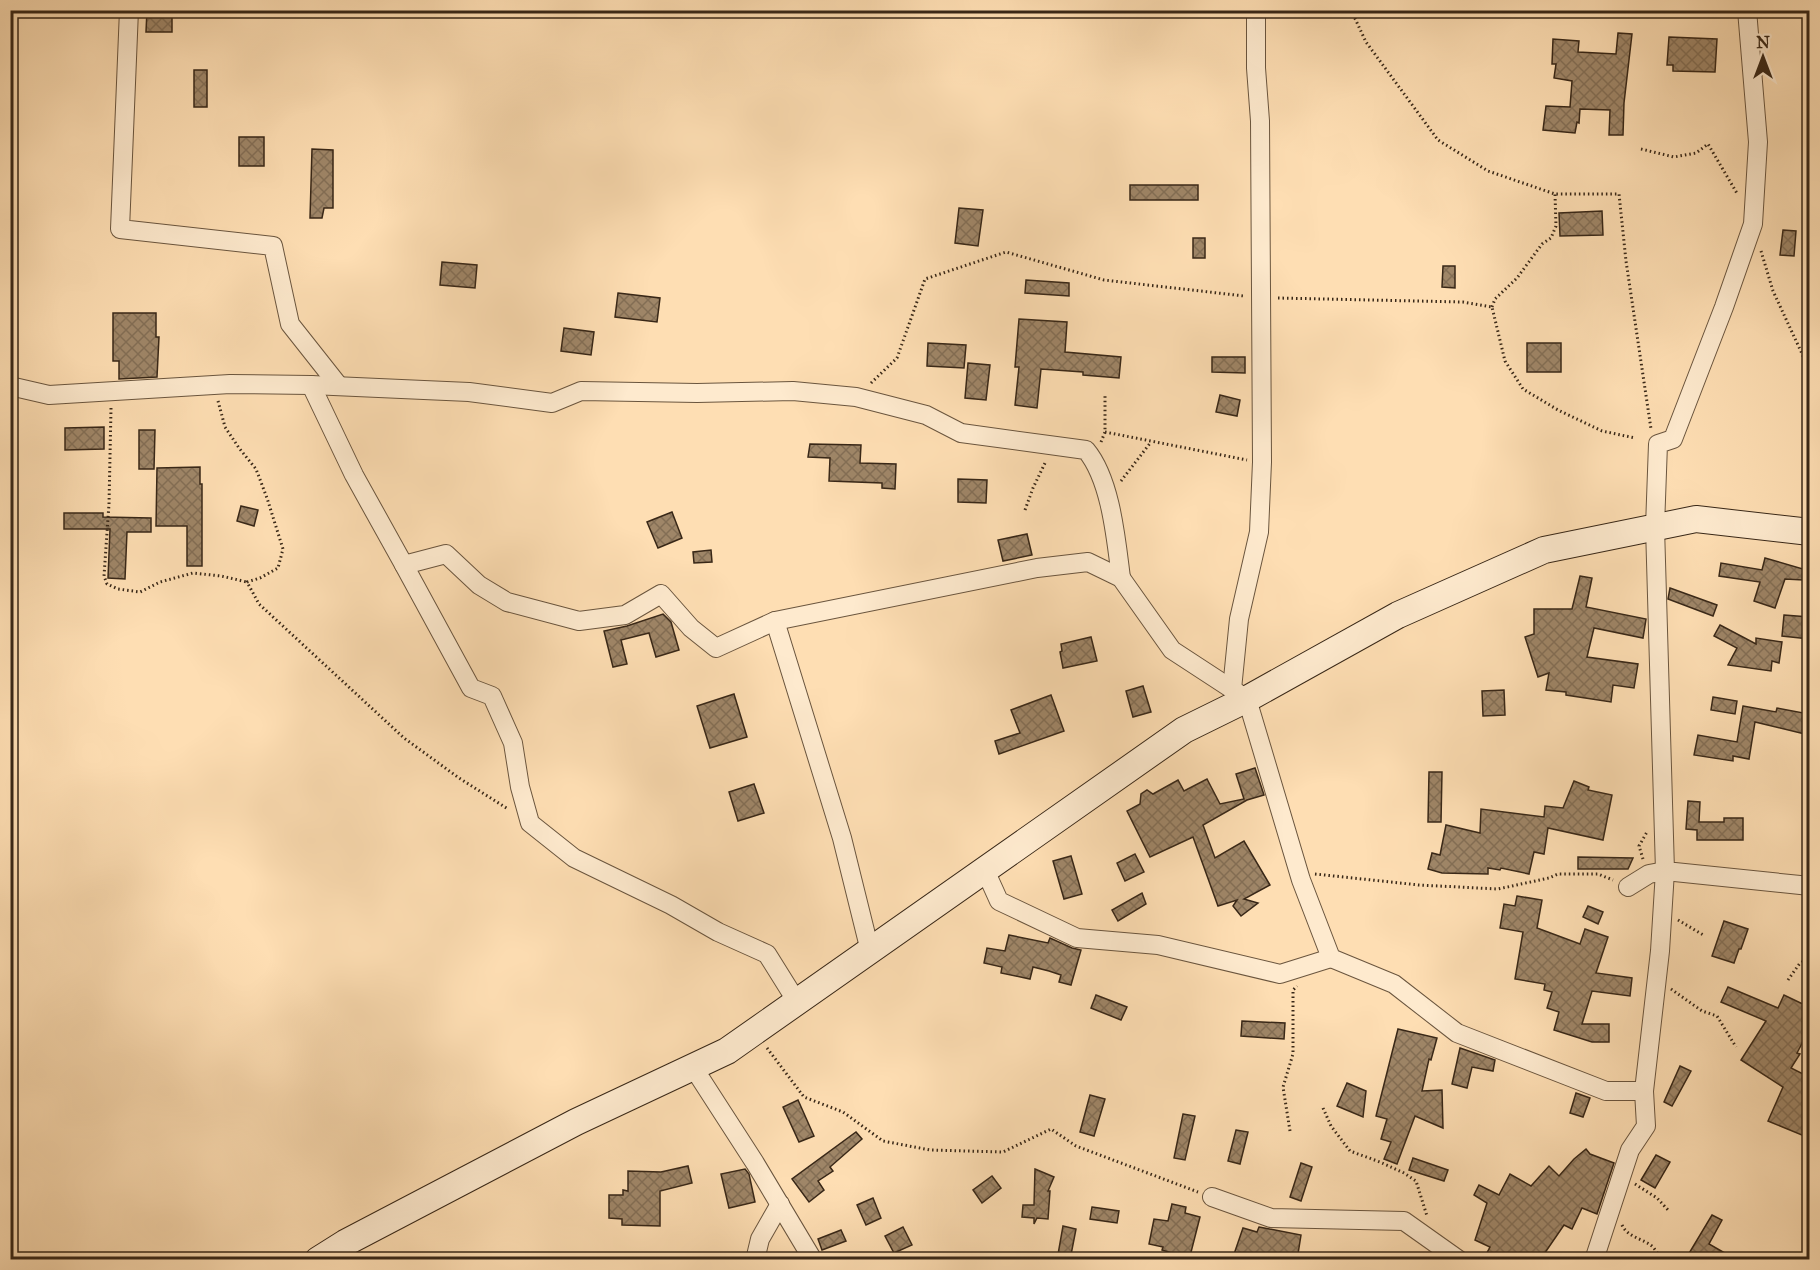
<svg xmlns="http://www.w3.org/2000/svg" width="1820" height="1270" font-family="'IM FELL Great Primer',serif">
<defs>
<pattern id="building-cross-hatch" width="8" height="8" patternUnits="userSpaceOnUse" patternTransform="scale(1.5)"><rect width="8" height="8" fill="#9f8668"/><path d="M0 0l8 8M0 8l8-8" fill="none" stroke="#836e55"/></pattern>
</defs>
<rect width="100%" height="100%" fill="#fedeb3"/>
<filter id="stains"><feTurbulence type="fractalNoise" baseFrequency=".00333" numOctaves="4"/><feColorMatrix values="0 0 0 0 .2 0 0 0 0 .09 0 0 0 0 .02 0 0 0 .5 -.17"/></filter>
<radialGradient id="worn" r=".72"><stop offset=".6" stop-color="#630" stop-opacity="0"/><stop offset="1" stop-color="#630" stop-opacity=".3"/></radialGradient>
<g fill="url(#building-cross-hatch)" stroke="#382717" stroke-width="1.5">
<polygon points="147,10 172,10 172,32 146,32"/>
<polygon points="1618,33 1632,34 1624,103 1623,135 1609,135 1610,110 1580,109 1579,123 1577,122 1575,133 1543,130 1546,106 1570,107 1572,81 1554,78 1556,64 1552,64 1553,39 1579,41 1578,52 1616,54"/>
<polygon points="1669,37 1717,39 1715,72 1673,71 1673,65 1667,65"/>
<rect x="194" y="70" width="13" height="37"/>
<rect x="239" y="137" width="25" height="29"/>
<polygon points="312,149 333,150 333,208 324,208 322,218 310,218"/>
<rect x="1130" y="185" width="68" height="15"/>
<polygon points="959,208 983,210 978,246 955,243"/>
<polygon points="1602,211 1603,235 1560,236 1559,213"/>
<polygon points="1783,230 1796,231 1794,256 1780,255"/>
<rect x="1193" y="238" width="12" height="20"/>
<polygon points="442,262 477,265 475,288 440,285"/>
<polygon points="1443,266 1455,266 1455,288 1442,287"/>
<polygon points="1026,280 1069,283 1069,296 1025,293"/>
<polygon points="618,293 660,298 657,322 615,317"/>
<polygon points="113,313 156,313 156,337 159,337 157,377 119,379 119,361 113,361"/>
<polygon points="1019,319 1067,322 1065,352 1121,357 1119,378 1083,375 1083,372 1041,369 1037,408 1015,405 1019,367 1015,367"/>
<polygon points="564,328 594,332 591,355 561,351"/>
<polygon points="928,343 966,345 964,368 927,366"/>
<rect x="1527" y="343" width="34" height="29"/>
<polygon points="1212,357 1245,357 1245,373 1212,372"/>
<polygon points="968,363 990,365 986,400 965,398"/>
<polygon points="1220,395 1240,400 1237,416 1216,412"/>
<polygon points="104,427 104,449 65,450 65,428"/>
<polygon points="139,430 155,430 154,469 139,469"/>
<polygon points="810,444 861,445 860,463 896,464 895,489 882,488 882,483 829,481 830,458 808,457"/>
<polygon points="200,467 200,484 202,484 202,566 187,566 187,526 156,526 157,468"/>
<polygon points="958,479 987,480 986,503 958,502"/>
<polygon points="241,506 258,510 254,526 237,521"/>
<polygon points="672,512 682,538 658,548 647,522"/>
<polygon points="64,513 103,513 103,517 151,518 151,532 127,532 125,579 108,578 110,529 64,529"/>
<polygon points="1027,534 1032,555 1003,561 998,540"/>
<polygon points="711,550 712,562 694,563 693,552"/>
<polygon points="1765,558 1803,569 1803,580 1785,579 1775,608 1754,601 1760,582 1719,576 1721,563 1762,570"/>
<polygon points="1580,576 1592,578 1586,607 1646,619 1643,638 1594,628 1587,657 1638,664 1634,688 1613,685 1611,702 1566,695 1566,692 1546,690 1549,673 1538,677 1525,637 1534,634 1534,609 1572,609"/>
<polygon points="1670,588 1717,605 1713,616 1668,599"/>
<polygon points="663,614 671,622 679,650 656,657 649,633 621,640 627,664 613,667 604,631 627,626"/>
<polygon points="1784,615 1809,617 1809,639 1782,636"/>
<polygon points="1720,625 1756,644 1756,638 1782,642 1779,663 1772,661 1771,671 1728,665 1737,648 1714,636"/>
<polygon points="1091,637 1097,661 1063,668 1060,652 1062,651 1061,644"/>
<polygon points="1143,686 1151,712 1133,717 1126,691"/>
<polygon points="1504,690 1505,715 1483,716 1482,691"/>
<polygon points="734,694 747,737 710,748 697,706"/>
<polygon points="1051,695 1064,731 999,754 995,741 1020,733 1011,710"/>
<polygon points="1713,697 1737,701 1735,714 1711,710"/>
<polygon points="1743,706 1776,712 1777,708 1809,714 1809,735 1755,722 1749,759 1733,756 1733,761 1694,755 1698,735 1737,742"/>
<polygon points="1255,768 1264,795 1247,800 1203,825 1215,858 1244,841 1270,885 1244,899 1258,903 1241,916 1233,906 1237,900 1218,906 1193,837 1150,857 1127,811 1140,804 1141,794 1147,790 1153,794 1178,780 1184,791 1207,779 1220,804 1244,799 1236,774"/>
<polygon points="1429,772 1442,772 1441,822 1428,822"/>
<polygon points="1574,781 1589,787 1588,790 1612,795 1603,840 1548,828 1544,854 1534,852 1529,874 1501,868 1500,870 1488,868 1488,874 1442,873 1428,869 1432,853 1440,855 1446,825 1480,833 1481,809 1544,817 1545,806 1563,808"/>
<polygon points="754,784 764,813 738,821 729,792"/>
<polygon points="1688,801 1700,802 1699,822 1724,822 1724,818 1743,818 1743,840 1697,840 1697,830 1686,829"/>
<polygon points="1135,854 1144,872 1125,881 1117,863"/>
<polygon points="1071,856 1082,894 1064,899 1053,861"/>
<polygon points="1578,857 1633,858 1628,869 1578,869"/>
<polygon points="1142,893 1146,904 1118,921 1112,910"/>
<polygon points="1517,896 1542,900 1537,928 1580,944 1585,929 1608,937 1596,973 1632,978 1630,996 1592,991 1582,1024 1609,1024 1609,1042 1592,1042 1554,1030 1559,1012 1547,1008 1552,992 1544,990 1545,984 1515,979 1523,932 1500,928 1504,904 1515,906"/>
<polygon points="1588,906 1603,912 1598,924 1583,917"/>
<polygon points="1724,921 1748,929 1741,949 1739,949 1734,963 1712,956"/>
<polygon points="1009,935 1048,943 1050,938 1072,948 1081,950 1071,985 1059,982 1061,975 1049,971 1033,967 1030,979 1001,973 1002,967 984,963 987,948 1005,951"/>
<polygon points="1728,987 1778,1008 1784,995 1809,1007 1809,1030 1797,1053 1800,1054 1791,1068 1809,1077 1809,1138 1768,1121 1783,1087 1741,1060 1766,1021 1721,1002"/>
<polygon points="1096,995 1127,1007 1121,1020 1091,1008"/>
<polygon points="1242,1021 1285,1023 1284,1039 1241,1036"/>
<polygon points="1398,1029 1437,1038 1431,1060 1429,1059 1422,1091 1442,1090 1443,1128 1415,1116 1397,1164 1384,1159 1391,1142 1381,1139 1387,1119 1376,1116"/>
<polygon points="1460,1048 1495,1060 1493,1071 1472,1067 1467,1088 1452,1084"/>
<polygon points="1680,1066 1691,1071 1672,1106 1664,1102"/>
<polygon points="1347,1083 1366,1091 1363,1117 1337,1106"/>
<polygon points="1576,1093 1590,1098 1583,1117 1570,1113"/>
<polygon points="1090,1095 1105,1099 1094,1136 1080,1132"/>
<polygon points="798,1100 814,1136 799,1142 783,1107"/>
<polygon points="1183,1114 1195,1116 1185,1160 1174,1158"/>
<polygon points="1236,1130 1248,1132 1240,1164 1228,1161"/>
<polygon points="856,1132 862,1139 830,1167 833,1171 818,1181 824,1190 809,1202 792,1179"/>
<polygon points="1586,1149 1590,1154 1614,1163 1597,1214 1582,1208 1572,1229 1564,1225 1540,1260 1483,1260 1490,1247 1475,1240 1487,1203 1474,1195 1479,1185 1499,1195 1510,1174 1531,1186 1549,1166 1559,1176 1574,1159"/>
<polygon points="1656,1155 1670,1162 1655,1188 1641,1180"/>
<polygon points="1413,1158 1448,1170 1444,1181 1409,1170"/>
<polygon points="1301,1163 1312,1167 1301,1201 1290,1197"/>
<polygon points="688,1166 692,1183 660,1191 660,1226 622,1225 622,1219 609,1218 609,1195 623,1195 623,1190 628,1191 628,1171 661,1172"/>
<polygon points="745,1169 749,1174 755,1202 729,1208 721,1174"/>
<polygon points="1035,1169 1054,1177 1048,1191 1050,1191 1048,1219 1037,1218 1034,1224 1034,1218 1022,1217 1023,1205 1034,1205"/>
<polygon points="992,1176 1001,1188 982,1203 973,1190"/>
<polygon points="873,1198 881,1218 866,1225 857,1205"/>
<polygon points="1172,1204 1186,1207 1185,1213 1200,1217 1189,1260 1171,1260 1172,1253 1162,1250 1163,1247 1149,1244 1154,1219 1168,1221"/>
<polygon points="1092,1207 1119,1211 1117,1223 1090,1219"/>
<polygon points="1712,1215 1722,1220 1709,1244 1737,1260 1685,1260"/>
<polygon points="1063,1226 1076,1229 1070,1260 1057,1260"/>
<polygon points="903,1227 912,1245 894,1253 885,1236"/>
<polygon points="1259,1227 1301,1235 1297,1260 1232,1260 1243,1228 1257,1232"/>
<polygon points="841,1230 846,1241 822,1250 818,1239"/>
</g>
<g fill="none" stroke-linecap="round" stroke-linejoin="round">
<g stroke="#6a553e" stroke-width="20">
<g id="street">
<polyline points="129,10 120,229 273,246 290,324 339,386"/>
<polyline points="1747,10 1758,142 1753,224 1724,307 1673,439 1658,444 1655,527 1665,871 1810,886"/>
<polyline points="311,385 354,475 404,565 446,554 479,585 507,602 579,621 625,615 661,594 691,628 716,648 775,621 1037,568 1088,562 1121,578 1172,650 1247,699 1301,880 1331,958 1394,984 1457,1033 1606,1091 1644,1091"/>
<path d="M10,386l39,9 181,-11 81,1 158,7 83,11 29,-12 116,2 96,-2 63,6 70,18 35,18 125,17c25,30 30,89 35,128"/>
<polyline points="404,565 471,688 492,696 513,743 520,787 530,823 574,858 671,905 718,932 767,954 797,1002"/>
<polyline points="775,621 842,838 870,951"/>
<polyline points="1232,689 1239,619 1259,532 1262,462 1260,121 1256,68 1256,10"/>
<polyline points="985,870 999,901 1077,938 1158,945 1280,974 1331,958"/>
<polyline points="693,1067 755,1163 813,1260"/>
<polyline points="1212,1197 1271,1218 1404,1221 1459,1260"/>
<polyline points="755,1260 760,1239 780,1204"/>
<polyline points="1594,1260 1630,1150 1646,1126 1644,1091 1660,951 1665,871 1649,874 1628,887"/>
</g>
</g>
<g stroke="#382717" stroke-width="28">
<polyline id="secondary" points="318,1260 345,1243 576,1122 727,1051 1184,730 1247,699 1398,615 1544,550 1696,519 1810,532"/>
</g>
<g stroke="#382717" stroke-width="3" stroke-dasharray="1.5 3" stroke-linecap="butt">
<polyline points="1351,10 1366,42 1438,140 1488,171 1555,194 1619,194 1626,261 1651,429"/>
<polyline points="1641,149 1674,157 1696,153 1708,144 1738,195"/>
<polyline points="1761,251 1773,291 1810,371"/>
<polyline points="1278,298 1463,302 1492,307 1505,361 1523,389 1558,410 1602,431 1635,438"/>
<polyline points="1492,307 1495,299 1517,278 1542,244 1551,238 1556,226 1555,194"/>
<polyline points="871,383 897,358 925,279 1006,252 1104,280 1244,296"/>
<polyline points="218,401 225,427 239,448 256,469 267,498 283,549 278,568 260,578 247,582 259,604 404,738 459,778 508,809"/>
<polyline points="111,408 109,504 104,576 107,584 118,589 140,592 160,582 193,573 221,576 247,582"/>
<polyline points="1105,432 1247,460"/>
<polyline points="1101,442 1105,432 1105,394"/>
<polyline points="1121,481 1151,442"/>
<polyline points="1025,510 1033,488 1046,461"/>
<polyline points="1643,859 1639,846 1647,832"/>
<polyline points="1315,874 1419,885 1498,889 1549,878 1558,874 1598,874 1613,880"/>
<polyline points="1678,920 1705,936"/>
<polyline points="1788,980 1800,963 1810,958"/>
<polyline points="1671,989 1702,1011 1717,1016 1736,1047"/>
<polyline points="767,1048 804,1097 843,1112 883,1141 930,1150 1003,1152 1051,1129 1076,1146 1198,1192"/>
<polyline points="1323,1108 1331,1126 1350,1151 1380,1162 1404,1173 1416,1181 1427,1216"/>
<polyline points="1290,1131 1283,1087 1293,1054 1293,990 1297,986"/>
<polyline points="1635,1184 1657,1198 1669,1211"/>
<path d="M1622,1225c6,13 21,13 31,22 3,4 6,8 8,13"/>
</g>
<use href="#street" stroke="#feeace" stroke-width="18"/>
<use href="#secondary" stroke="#feeace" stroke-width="26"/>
</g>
<rect width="1820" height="1270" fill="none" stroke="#fedeb3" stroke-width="36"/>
<rect x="12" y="12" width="1796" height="1246" fill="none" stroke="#382717" stroke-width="3"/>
<rect x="18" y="18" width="1784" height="1234" fill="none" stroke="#382717" stroke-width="1.5"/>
<g transform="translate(1763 57)" stroke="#feeace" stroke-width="4.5" paint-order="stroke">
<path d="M0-4.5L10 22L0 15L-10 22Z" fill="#382717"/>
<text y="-9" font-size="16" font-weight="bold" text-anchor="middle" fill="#382717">N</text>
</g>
<rect width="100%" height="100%" filter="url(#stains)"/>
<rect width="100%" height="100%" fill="url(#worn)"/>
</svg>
